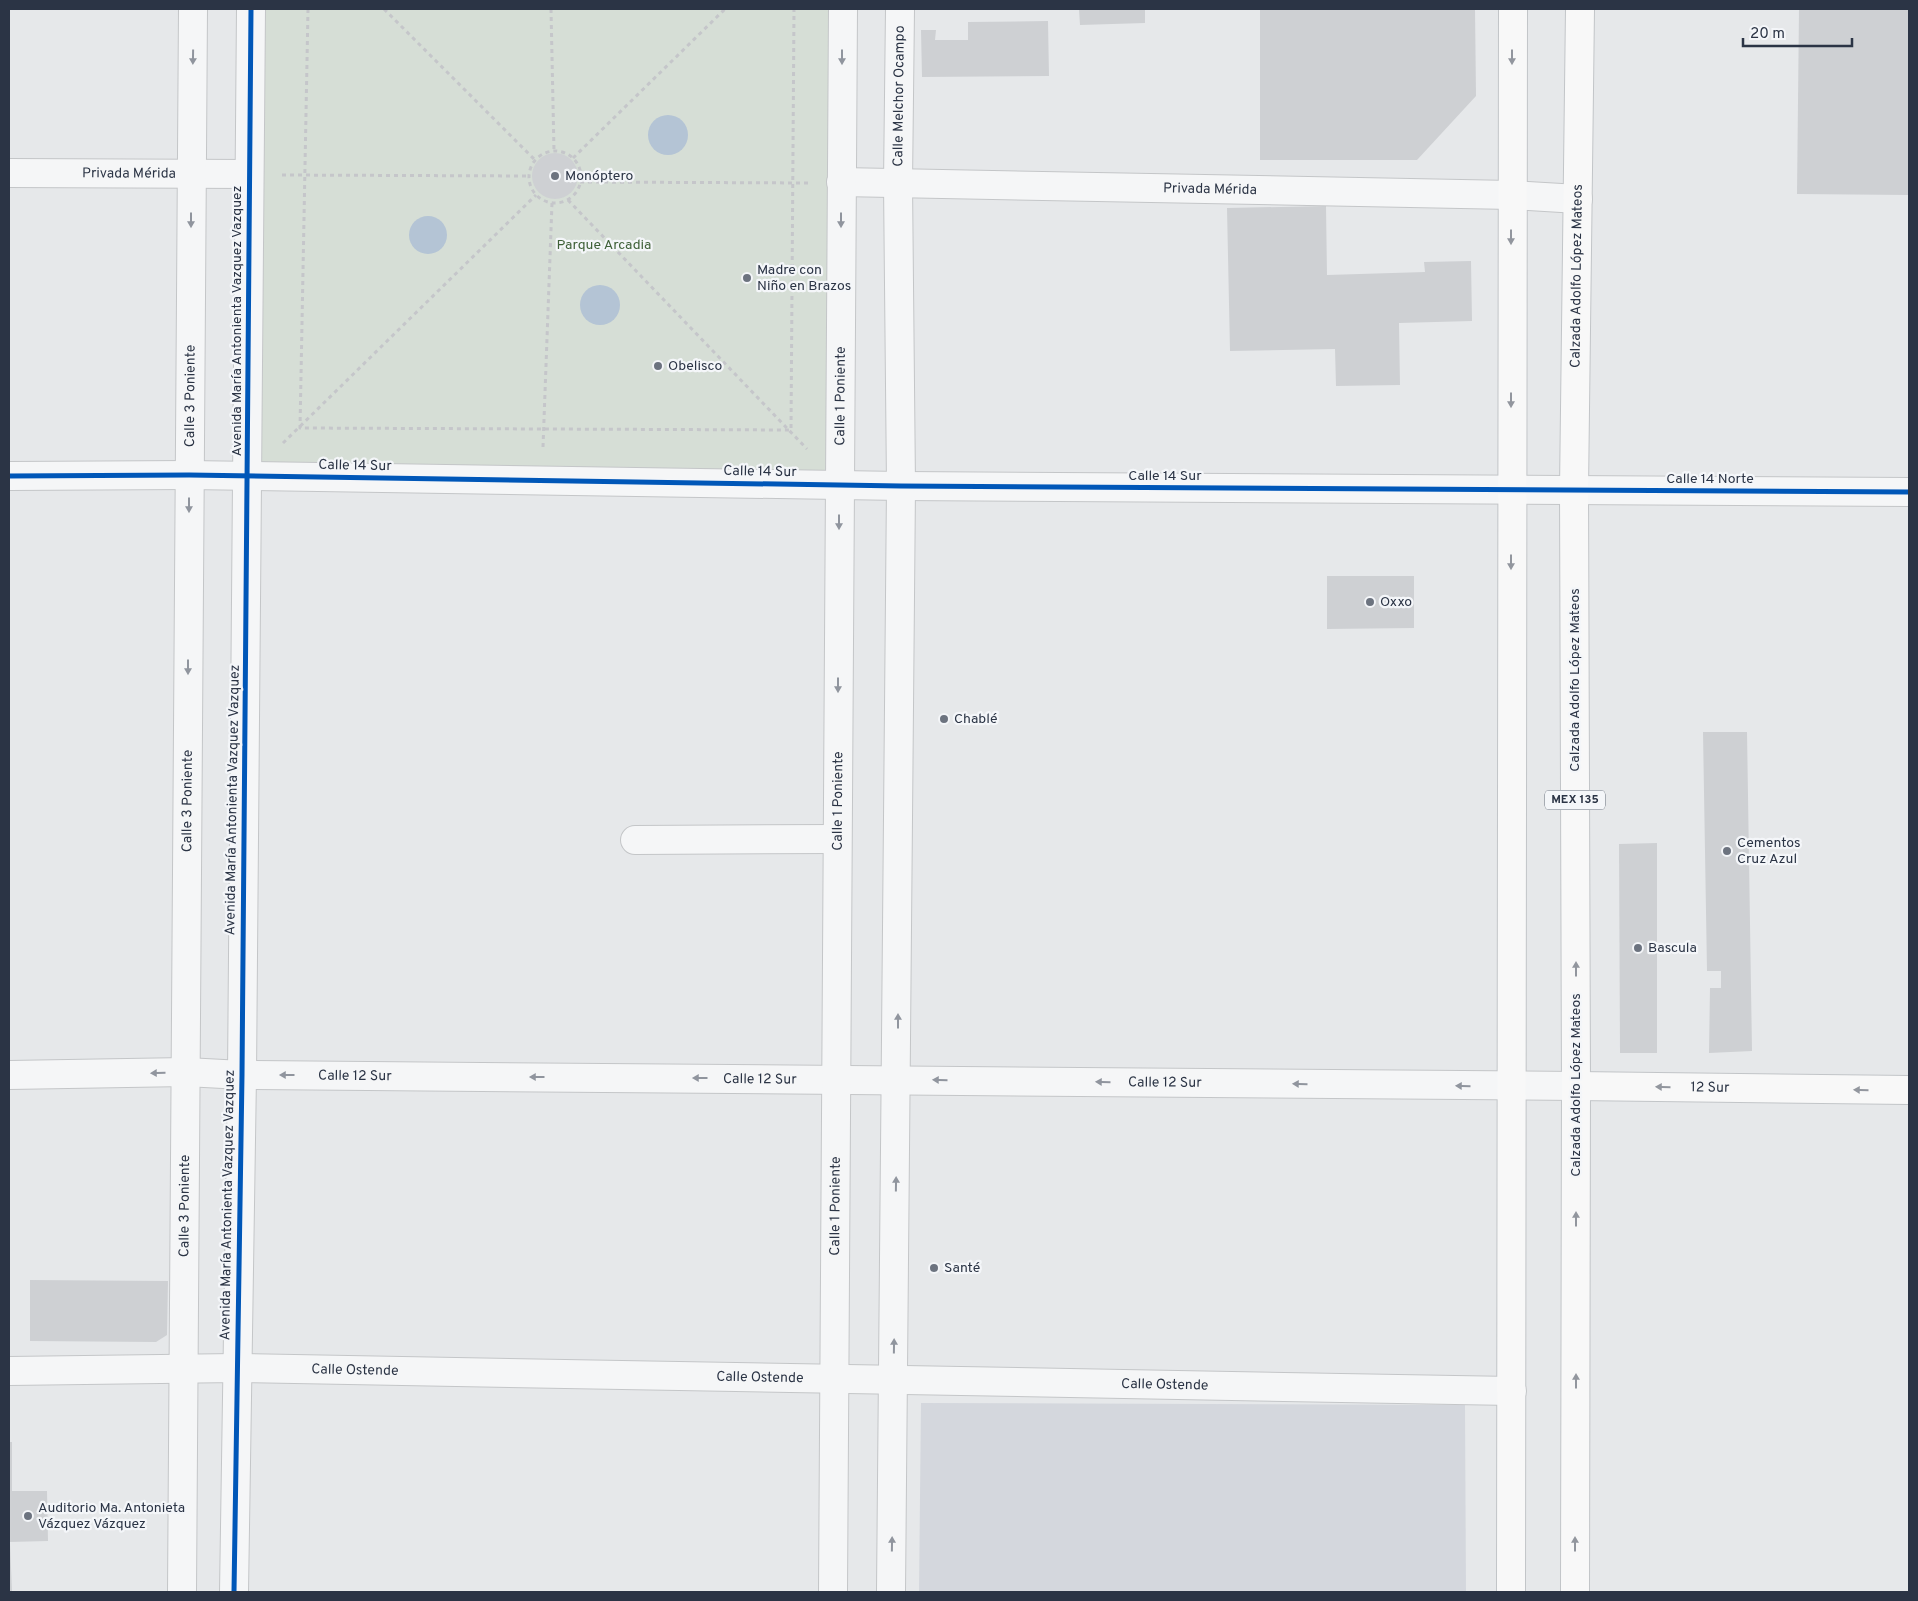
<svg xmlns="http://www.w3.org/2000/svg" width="1918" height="1601" font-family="Overpass,sans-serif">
<rect width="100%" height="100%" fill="#e6e8ea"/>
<polygon fill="#d4d7dd" points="921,1403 1465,1405 1466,1592 919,1592"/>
<polygon fill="#d6ded6" points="251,9 843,9 839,485 248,476"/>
<g fill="#b4c4d5">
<circle cx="668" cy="135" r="20"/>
<circle cx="428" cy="235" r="19"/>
<circle cx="600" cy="305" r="20"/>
</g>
<g fill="#ced0d3">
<polygon points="1079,9 1145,9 1145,23 1080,25"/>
<polygon points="1260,9 1475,9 1476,96 1417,160 1260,160"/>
<polygon points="1799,9 1909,9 1909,195 1797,194"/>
<polygon points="1048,21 1049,76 922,77 921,30 936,30 935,40 968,40 968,22"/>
<circle cx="555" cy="176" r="23"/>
<polygon points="1326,206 1327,275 1425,272 1424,262 1471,261 1472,321 1399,323 1400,385 1336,386 1335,349 1230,351 1227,208"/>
<polygon points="1327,576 1414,576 1414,628 1327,629"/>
<polygon points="1703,732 1747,732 1752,1051 1709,1053 1710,988 1721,988 1721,971 1707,971"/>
<polygon points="1657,843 1657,1053 1620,1053 1619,844"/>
<polygon points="30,1280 168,1281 167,1335 156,1342 30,1341"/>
<polygon points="9,1442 12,1442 12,1491 47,1491 48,1541 9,1542"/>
<polygon points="9,1543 10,1543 12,1592 9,1592"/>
</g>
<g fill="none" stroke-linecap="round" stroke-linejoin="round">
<g stroke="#c4c6c8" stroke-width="30">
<g id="street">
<path id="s1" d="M9,173l240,1"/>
<path id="s2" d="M841,182l671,13 66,4"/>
<polyline points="9,476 189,475 901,486 1909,492"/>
<polyline points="635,840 837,839"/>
<path id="s3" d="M9,1075l177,-3 56,3 1334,11"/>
<path id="s4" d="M9,1371l227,-3 1276,23"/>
<path id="s5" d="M182,1592l11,-1583"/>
<polyline points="234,1592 242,1075 251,9"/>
<path id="s6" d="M833,1592l10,-1583"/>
<path id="s7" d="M891,1592l10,-1106 -3,-303 2,-174"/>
</g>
</g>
<g stroke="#c2c5c8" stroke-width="30">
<g id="primary">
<path id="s8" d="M1576,1086l333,4"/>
<path d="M1511,1592c4,-528 -2,-1055 2,-1583"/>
<path id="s9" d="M1575,1592l1,-506 -2,-596 6,-481"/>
</g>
</g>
<g stroke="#c5c6ca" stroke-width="3" stroke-dasharray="4 4" stroke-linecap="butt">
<polyline points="308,9 300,428 791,430 794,9"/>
<polyline points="384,9 535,160"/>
<polyline points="551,9 554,151"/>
<circle cx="555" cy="177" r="26"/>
<polyline points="573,158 725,9"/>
<polyline points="282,175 529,176"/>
<polyline points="580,182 811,183"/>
<polyline points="568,200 807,449"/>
<polyline points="283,443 536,195"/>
<polyline points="543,447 552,203"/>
</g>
<use href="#street" stroke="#f5f6f7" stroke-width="28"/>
<use href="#primary" stroke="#f8f8f8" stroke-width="28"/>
<g stroke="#f4f6f9" stroke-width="8">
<g id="cycleway">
<polyline points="9,476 189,475 901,486 1909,492"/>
<polyline points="234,1592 242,1075 251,9"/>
</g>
</g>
<use href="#cycleway" stroke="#0057b8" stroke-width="5"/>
</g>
<defs><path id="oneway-solid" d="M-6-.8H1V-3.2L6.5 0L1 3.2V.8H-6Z" transform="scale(1.25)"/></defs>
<g fill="#90959e">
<use href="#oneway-solid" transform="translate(193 57) rotate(91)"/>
<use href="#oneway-solid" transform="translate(842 57) rotate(90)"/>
<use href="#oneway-solid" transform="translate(191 220) rotate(90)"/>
<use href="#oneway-solid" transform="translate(841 220) rotate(90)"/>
<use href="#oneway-solid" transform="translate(189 505) rotate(90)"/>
<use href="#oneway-solid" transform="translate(839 522) rotate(90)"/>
<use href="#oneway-solid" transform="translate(188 667) rotate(90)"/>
<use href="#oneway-solid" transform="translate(838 685) rotate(90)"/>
<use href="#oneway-solid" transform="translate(898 1021) rotate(-90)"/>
<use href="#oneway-solid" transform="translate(158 1073) rotate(179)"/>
<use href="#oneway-solid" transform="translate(287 1075) rotate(-180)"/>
<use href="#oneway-solid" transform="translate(537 1077) rotate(-180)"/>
<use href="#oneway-solid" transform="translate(700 1078) rotate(-180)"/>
<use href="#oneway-solid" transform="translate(940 1080) rotate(-179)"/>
<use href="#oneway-solid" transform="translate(1103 1082) rotate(-179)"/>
<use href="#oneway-solid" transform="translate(1300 1084) rotate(-179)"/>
<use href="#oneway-solid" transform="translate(1463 1086) rotate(-179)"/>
<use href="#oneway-solid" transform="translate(896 1184) rotate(-89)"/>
<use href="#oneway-solid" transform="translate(894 1346) rotate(-89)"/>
<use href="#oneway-solid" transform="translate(892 1544) rotate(-89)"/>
</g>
<g fill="#92969e">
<use href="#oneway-solid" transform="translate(1512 57) rotate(90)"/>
<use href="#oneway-solid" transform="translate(1511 237) rotate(90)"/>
<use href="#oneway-solid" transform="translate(1511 400) rotate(90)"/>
<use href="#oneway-solid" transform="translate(1511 562) rotate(90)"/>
<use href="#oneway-solid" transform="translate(1576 969) rotate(-90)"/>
<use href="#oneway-solid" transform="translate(1663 1087) rotate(-179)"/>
<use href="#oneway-solid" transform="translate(1861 1090) rotate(-179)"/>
<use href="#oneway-solid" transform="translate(1576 1219) rotate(-90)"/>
<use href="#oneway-solid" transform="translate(1576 1381) rotate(-90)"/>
<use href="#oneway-solid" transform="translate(1575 1544) rotate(-90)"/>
</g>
<g fill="#6c737f" stroke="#f4f6f9" stroke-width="2">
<circle cx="555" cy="176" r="5"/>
<circle cx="747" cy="278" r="5"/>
<circle cx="658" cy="366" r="5"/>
<circle cx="1370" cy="602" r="5"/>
<circle cx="944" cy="719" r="5"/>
<circle cx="1727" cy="851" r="5"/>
<circle cx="1638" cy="948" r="5"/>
<circle cx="934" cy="1268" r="5"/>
<circle cx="28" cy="1516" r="5"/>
</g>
<g text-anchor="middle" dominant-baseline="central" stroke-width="4.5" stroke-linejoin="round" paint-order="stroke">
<rect fill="#f4f6f9" stroke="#676e7b" stroke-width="1" x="1545" y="790.5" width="60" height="19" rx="4"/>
<g font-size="12" font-weight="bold" fill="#2b3445">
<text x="1575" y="800">MEX 135</text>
</g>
<g font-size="14" fill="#2b3445" stroke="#f4f6f9">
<text stroke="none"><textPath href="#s7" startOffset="1496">Calle Melchor Ocampo</textPath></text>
<text stroke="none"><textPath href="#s1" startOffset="120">Privada Mérida</textPath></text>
<text stroke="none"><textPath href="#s2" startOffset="369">Privada Mérida</textPath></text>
<text stroke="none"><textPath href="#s9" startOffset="1316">Calzada Adolfo López Mateos</textPath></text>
<text transform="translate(237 321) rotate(-90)">Avenida María Antonienta Vazquez Vazquez</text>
<text stroke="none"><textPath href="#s5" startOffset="1196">Calle 3 Poniente</textPath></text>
<text stroke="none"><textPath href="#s6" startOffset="1196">Calle 1 Poniente</textPath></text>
<text transform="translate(355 466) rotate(1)">Calle 14 Sur</text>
<text transform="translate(760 472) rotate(1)">Calle 14 Sur</text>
<text x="1165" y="476">Calle 14 Sur</text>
<text x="1710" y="479">Calle 14 Norte</text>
<text transform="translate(1575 680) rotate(-90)">Calzada Adolfo López Mateos</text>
<text stroke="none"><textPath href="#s5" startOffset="791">Calle 3 Poniente</textPath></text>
<text transform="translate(233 800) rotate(-89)">Avenida María Antonienta Vazquez Vazquez</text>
<text stroke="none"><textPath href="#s6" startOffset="791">Calle 1 Poniente</textPath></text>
<text stroke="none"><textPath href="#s3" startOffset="346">Calle 12 Sur</textPath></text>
<text stroke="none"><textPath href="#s3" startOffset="751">Calle 12 Sur</textPath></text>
<text stroke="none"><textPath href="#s3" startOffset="1156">Calle 12 Sur</textPath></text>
<text transform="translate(1576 1085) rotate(-90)">Calzada Adolfo López Mateos</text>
<text stroke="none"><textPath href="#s8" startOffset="134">12 Sur</textPath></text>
<text stroke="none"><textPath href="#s5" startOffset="386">Calle 3 Poniente</textPath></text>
<text transform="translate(228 1205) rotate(-89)">Avenida María Antonienta Vazquez Vazquez</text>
<text stroke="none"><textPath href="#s6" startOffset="386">Calle 1 Poniente</textPath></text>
<text stroke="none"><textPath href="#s4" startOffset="346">Calle Ostende</textPath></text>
<text stroke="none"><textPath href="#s4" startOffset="751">Calle Ostende</textPath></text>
<text stroke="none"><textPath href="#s4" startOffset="1156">Calle Ostende</textPath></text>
</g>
<g font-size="14" fill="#2b3445" stroke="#f4f6f9" text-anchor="start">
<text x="565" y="176">Monóptero</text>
<text x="757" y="270">Madre con<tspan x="757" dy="16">Niño en Brazos</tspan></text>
<text x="668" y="366">Obelisco</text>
<text x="1380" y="602">Oxxo</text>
<text x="954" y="719">Chablé</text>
<text x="1737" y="843">Cementos<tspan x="1737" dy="16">Cruz Azul</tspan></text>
<text x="1648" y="948">Bascula</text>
<text x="944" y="1268">Santé</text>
<text x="38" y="1508">Auditorio Ma. Antonieta<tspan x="38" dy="16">Vázquez Vázquez</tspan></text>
</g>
<g font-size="14" fill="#3f6138" stroke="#f4f6f9">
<text x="604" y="245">Parque Arcadia</text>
</g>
</g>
<rect width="1918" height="1601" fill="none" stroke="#2b3445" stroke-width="20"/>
<path d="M1743 38v8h109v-8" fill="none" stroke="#2b3445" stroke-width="2.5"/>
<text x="1750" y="38" font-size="15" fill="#2b3445" stroke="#f4f6f9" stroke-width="4" paint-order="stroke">20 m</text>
</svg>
